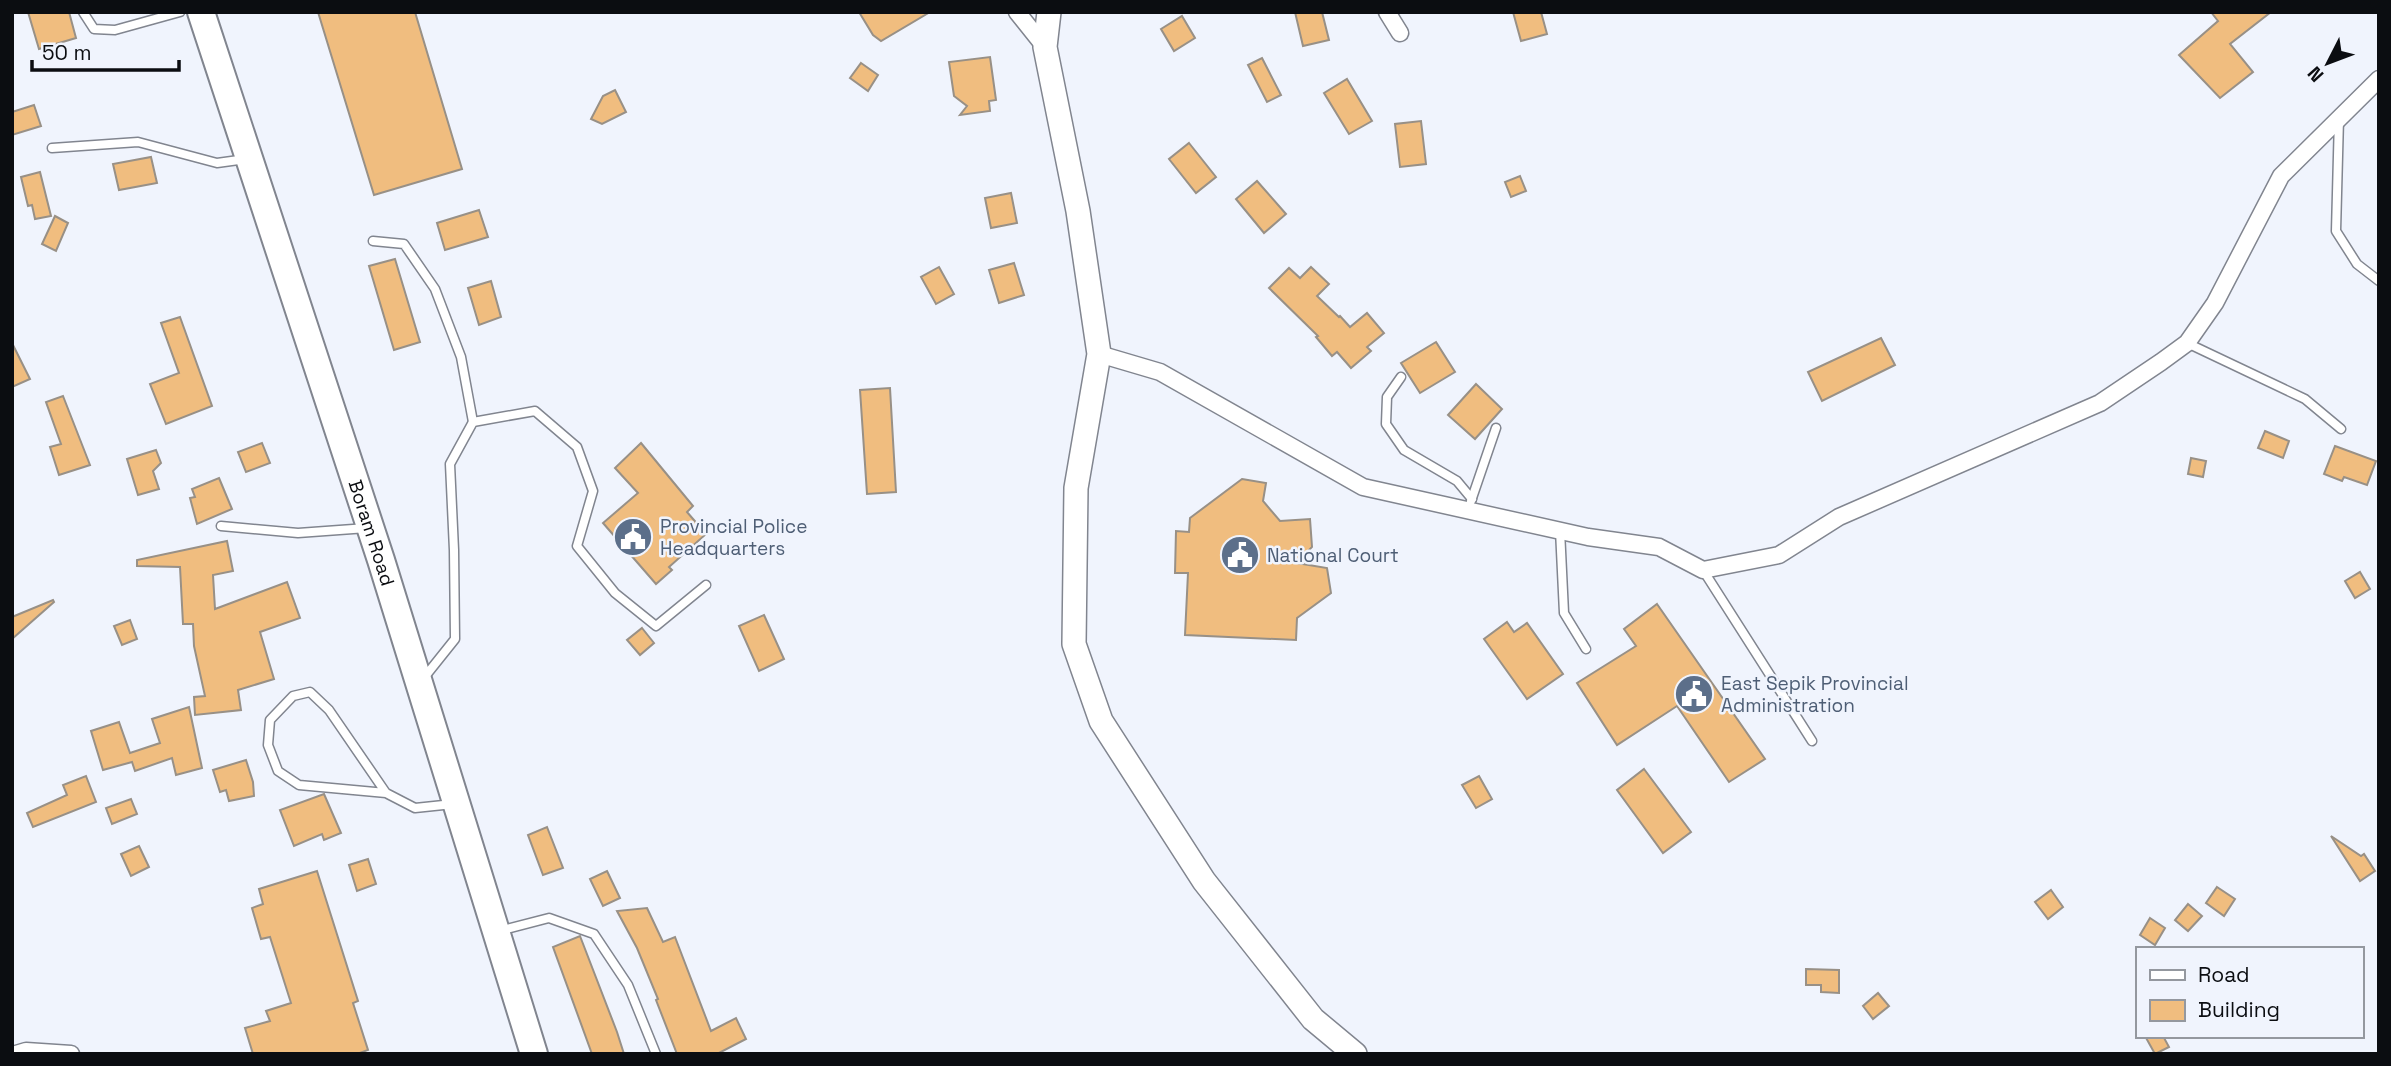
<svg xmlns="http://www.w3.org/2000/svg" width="2391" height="1066" font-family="'Space Grotesk',sans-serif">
<rect width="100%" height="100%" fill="#f0f4fd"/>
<g fill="#f0bd7f" stroke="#989086" stroke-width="2">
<polygon points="28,12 69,12 76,38 39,49"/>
<polygon points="318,12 415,12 462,169 374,195"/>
<polygon points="859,12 930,12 881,41 873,35"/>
<polygon points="1295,12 1322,12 1329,40 1303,46"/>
<polygon points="1513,12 1541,12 1547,34 1521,41"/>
<polygon points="2211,12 2271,12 2230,44 2253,72 2220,98 2179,55 2218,21"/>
<polygon points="1182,16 1195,38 1174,51 1161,29"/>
<polygon points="990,57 996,100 989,101 990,111 960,115 967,106 954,96 949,62"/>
<polygon points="1262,58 1281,95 1267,102 1248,65"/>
<polygon points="861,63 878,75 868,91 850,78"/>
<polygon points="1347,79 1372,121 1349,134 1324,93"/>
<polygon points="615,90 626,112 602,124 591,119 603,96"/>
<polygon points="34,105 41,126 12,135 12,112"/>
<polygon points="1421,121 1426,164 1400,167 1395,124"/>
<polygon points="1189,143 1216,177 1196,193 1169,159"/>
<polygon points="151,157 157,183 119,190 113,164"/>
<polygon points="40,172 51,216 35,219 32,205 28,206 21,177"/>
<polygon points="1520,176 1526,191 1511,197 1505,182"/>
<polygon points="1257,181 1286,214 1264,233 1236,199"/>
<polygon points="1011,193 1017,223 991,228 985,198"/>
<polygon points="479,210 488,237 445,250 437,223"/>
<polygon points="55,216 68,223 56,251 42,244"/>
<polygon points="395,259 420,342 394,350 369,266"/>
<polygon points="1014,263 1024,295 999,303 989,270"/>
<polygon points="939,267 954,294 936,304 921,277"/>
<polygon points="1311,267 1329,284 1317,296 1339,317 1340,316 1350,327 1367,313 1384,333 1367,347 1371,351 1351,368 1337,352 1332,356 1316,337 1318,336 1269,288 1289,268 1300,278"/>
<polygon points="491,281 501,317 479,325 468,288"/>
<polygon points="180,317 212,406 166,424 150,384 179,373 161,323"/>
<polygon points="1881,338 1895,365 1822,401 1808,372"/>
<polygon points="1436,342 1455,372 1420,393 1401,363"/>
<polygon points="12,343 30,379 12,387"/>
<polygon points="1476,384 1502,409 1475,439 1448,415"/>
<polygon points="890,388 896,492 867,494 860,390"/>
<polygon points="63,396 90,465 59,475 50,447 61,444 46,402"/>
<polygon points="2265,431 2289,441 2283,458 2258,448"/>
<polygon points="262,443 270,463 246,472 238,452"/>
<polygon points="641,443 693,506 687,512 706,534 669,567 672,570 656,584 603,523 638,493 615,468"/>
<polygon points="2335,446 2376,461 2367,485 2344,477 2342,481 2324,474"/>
<polygon points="156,450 161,463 153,471 159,489 138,495 127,459"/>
<polygon points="2191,458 2206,461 2203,477 2188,474"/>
<polygon points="219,478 232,509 197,524 190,498 195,497 192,489"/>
<polygon points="1242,479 1266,483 1263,501 1280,521 1310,519 1312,547 1297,563 1327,568 1331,593 1297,618 1296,640 1185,635 1188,573 1175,573 1176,531 1189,532 1190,518"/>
<polygon points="227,541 233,571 213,575 215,609 287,582 300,618 260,632 274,679 238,690 241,710 195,715 194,697 205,696 194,646 193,624 183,624 180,567 137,566 137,560"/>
<polygon points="2360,572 2370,589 2355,598 2345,581"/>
<polygon points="53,600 54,602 12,639 12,617"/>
<polygon points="1657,604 1765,759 1729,782 1677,706 1617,745 1577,683 1636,646 1624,629"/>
<polygon points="764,615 784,659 759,671 739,626"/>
<polygon points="130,620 137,639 122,645 114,626"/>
<polygon points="1507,622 1514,632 1527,623 1563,674 1527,699 1484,639"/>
<polygon points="642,628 654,643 640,655 627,640"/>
<polygon points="189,707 202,768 176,775 172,758 135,771 132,762 103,770 91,731 119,722 130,753 160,743 152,719"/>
<polygon points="246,760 253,782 254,796 229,801 226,790 220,792 213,770"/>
<polygon points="1644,769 1691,832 1663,853 1617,790"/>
<polygon points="86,776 96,802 33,827 27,813 67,795 63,785"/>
<polygon points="1479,776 1492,799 1476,808 1462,785"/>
<polygon points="324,794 341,833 324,840 322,834 294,846 280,810"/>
<polygon points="131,799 137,814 112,824 106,808"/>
<polygon points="547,827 563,868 543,875 528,835"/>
<polygon points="2331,836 2361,856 2364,854 2375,871 2360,881"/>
<polygon points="139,846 149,867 131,876 121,854"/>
<polygon points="368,859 376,884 357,891 349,865"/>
<polygon points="317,871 358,1001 353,1003 368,1050 357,1054 253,1054 245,1028 270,1021 266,1011 291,1003 270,937 261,939 252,908 263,904 259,889"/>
<polygon points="607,871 620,898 603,906 590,879"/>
<polygon points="2217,887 2235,899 2224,916 2206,903"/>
<polygon points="2051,890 2063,907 2048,919 2035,902"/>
<polygon points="2188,904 2202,916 2188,931 2175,920"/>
<polygon points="647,908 663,942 675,937 711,1031 736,1018 746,1039 717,1054 677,1054 656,1000 658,999 637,948 617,911"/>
<polygon points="2150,918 2165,928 2155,945 2140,935"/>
<polygon points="580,936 617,1032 624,1054 592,1054 553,947"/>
<polygon points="1806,969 1839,970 1839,993 1821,992 1821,985 1806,985"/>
<polygon points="1878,993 1889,1006 1873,1019 1863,1006"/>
<polygon points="2145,1036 2163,1036 2169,1047 2155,1054"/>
</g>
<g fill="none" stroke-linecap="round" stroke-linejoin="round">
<g stroke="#81858f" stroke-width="11">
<g id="lane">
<polyline points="83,12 94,29 115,30 180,12"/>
<polyline points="2339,118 2336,231 2357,264 2379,281"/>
<polyline points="52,148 138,142 217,163 246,159"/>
<polyline points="373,241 404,244 435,289 461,357 473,422"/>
<polyline points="2187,343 2305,399 2341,429"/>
<polyline points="1401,377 1387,397 1386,424 1404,450 1457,481 1472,499"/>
<polyline points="1471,501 1496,428"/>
<polyline points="221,526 298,533 367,528"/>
<polyline points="1560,530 1564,613 1586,649"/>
<polyline points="1703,570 1812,741"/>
<polyline points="423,679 455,639 454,550 450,464 473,422 535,411 577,447 593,491 577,546 615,593 656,626 706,585"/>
<polyline points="386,793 299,785 278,771 268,745 270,720 293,696 310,692 329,710 386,793 415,808 453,804"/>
<polyline points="499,931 549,918 594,934 628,985 656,1054"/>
</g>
</g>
<g stroke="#81858f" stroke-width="19">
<g id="street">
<polyline points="1017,12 1045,47"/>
<polyline points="1387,12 1400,33"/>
<polyline points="1099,354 1160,372 1363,487 1588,537 1659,547 1703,570 1779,555 1839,517 2100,403 2161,362 2187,343 2215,303 2281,176 2379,79"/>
<polyline points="16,1054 26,1051 71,1054"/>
</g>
</g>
<g stroke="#81858f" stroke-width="26">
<polyline id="secondary" points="1049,12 1045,47 1078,211 1099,354 1076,488 1074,644 1101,721 1204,881 1313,1019 1355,1054"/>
</g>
<g stroke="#81858f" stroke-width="30">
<g id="primary">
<path id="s1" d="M201,12l180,548 153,494"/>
</g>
</g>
<use href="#lane" stroke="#fff" stroke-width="8"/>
<use href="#street" stroke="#fff" stroke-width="16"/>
<use href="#secondary" stroke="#fff" stroke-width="23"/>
<use href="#primary" stroke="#fff" stroke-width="26"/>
</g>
<defs>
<g id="civic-disc" transform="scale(2.0125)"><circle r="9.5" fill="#5c6f8a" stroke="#f0f4fd"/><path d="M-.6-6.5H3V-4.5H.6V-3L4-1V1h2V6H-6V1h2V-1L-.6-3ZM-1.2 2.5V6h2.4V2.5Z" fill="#fff"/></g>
</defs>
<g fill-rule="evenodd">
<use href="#civic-disc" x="633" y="537"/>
<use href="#civic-disc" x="1240" y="555"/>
<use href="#civic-disc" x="1694" y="694"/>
</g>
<g text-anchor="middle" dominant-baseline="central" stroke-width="5" stroke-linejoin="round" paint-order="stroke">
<g font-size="19" fill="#4e5e75" stroke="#f0f4fd" text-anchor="start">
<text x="660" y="526">Provincial Police<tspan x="660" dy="22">Headquarters</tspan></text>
<text x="1267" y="555">National Court</text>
<text x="1721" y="683">East Sepik Provincial<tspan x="1721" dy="22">Administration</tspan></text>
</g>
<g font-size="19" fill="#0b0d11" stroke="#f0f4fd">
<text stroke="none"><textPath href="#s1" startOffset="548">Boram Road</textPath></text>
</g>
</g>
<rect width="2391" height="1066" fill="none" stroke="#0b0d11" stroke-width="28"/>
<rect x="2136" y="947" width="228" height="91" fill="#f0f4fd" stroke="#94989f" stroke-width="2"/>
<rect x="2150" y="970" width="35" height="10" fill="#ffffff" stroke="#94989f" stroke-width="2"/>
<text x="2198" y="982" font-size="21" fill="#0b0d11">Road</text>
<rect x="2150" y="1000" width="35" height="21" fill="#f0bd7f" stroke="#94989f" stroke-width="2"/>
<text x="2198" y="1017" font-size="21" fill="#0b0d11">Building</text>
<g transform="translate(2328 63) rotate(228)" stroke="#f0f4fd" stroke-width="5" paint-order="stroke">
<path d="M0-5L12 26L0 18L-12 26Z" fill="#0b0d11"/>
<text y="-10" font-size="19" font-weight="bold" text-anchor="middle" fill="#0b0d11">N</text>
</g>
<path d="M32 60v10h147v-10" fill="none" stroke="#0b0d11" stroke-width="3.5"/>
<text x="42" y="60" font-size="21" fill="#0b0d11" stroke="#f0f4fd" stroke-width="5" paint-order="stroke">50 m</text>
</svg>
